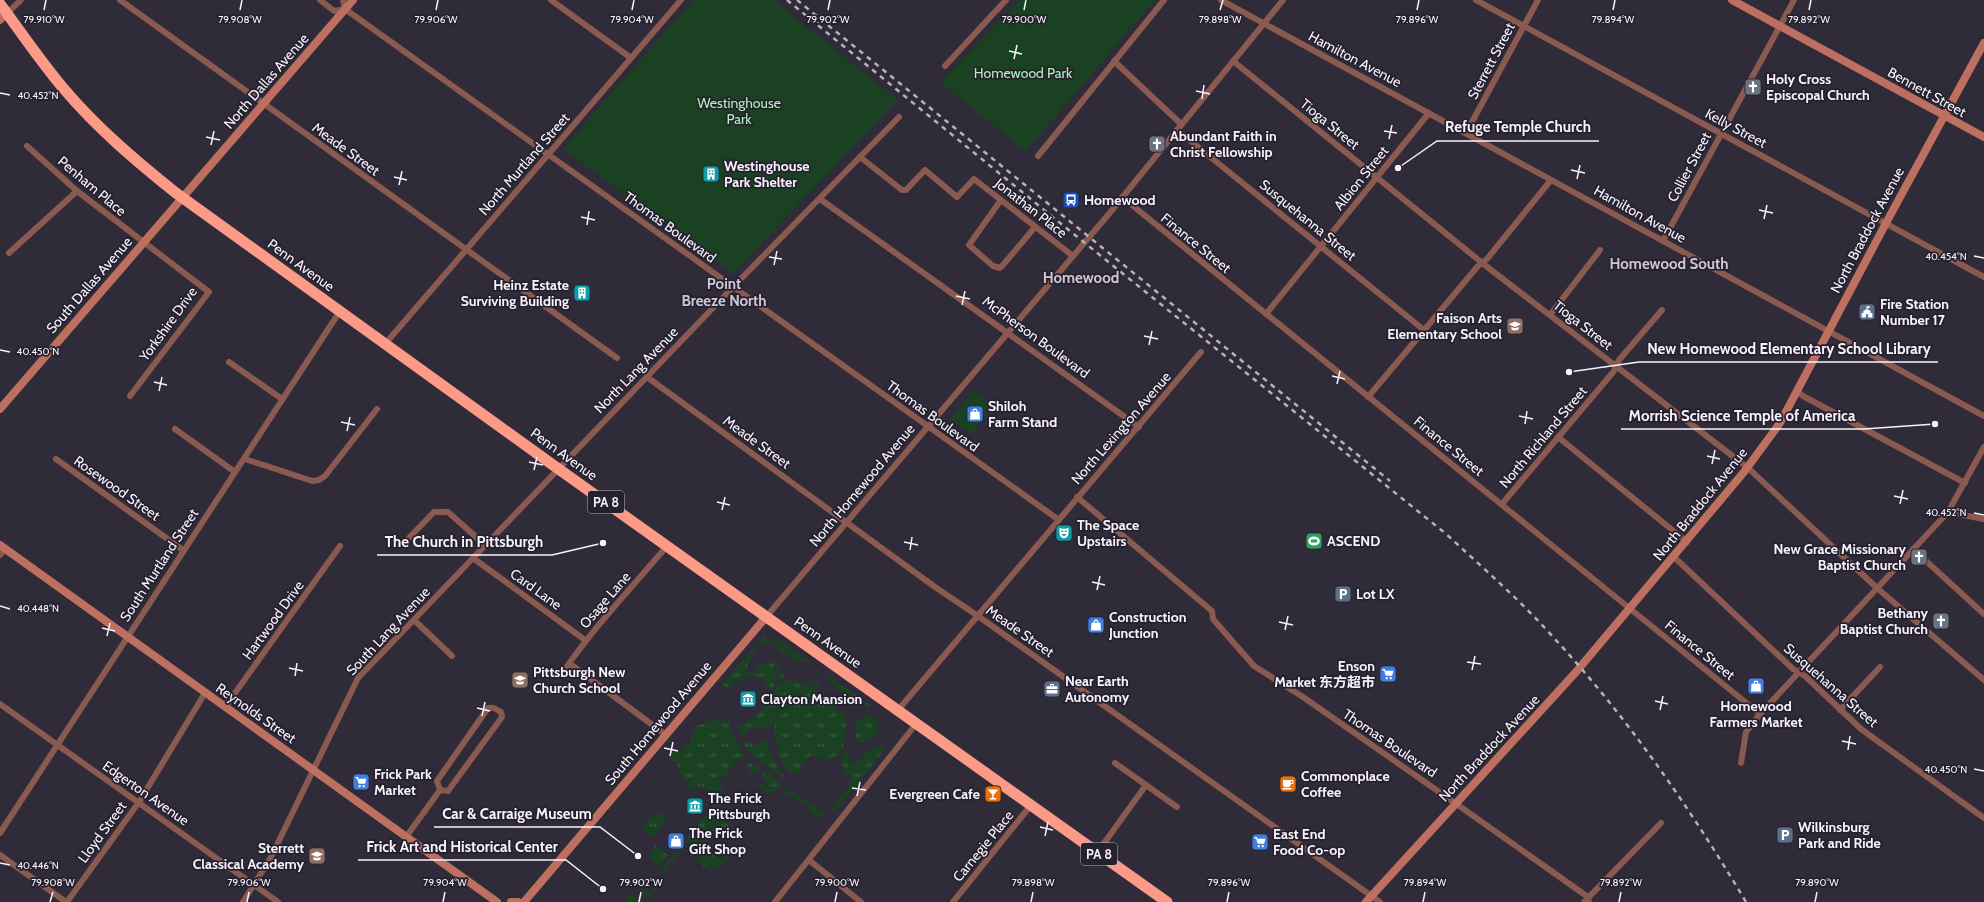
<svg xmlns="http://www.w3.org/2000/svg" width="1984" height="902" font-family="Cabin,'Noto Sans SC',sans-serif">
<defs>
<pattern id="grass-tufts" width="24" height="20" patternUnits="userSpaceOnUse"><rect width="24" height="20" fill="#1a4222"/><path d="M3 7l-1-3M5 7V3M7 7l1-3M15 17l-1-3M17 17v-4M19 17l1-3" fill="none" stroke="#3c5e43"/></pattern>
</defs>
<rect width="100%" height="100%" fill="#302b38"/>
<g fill="url(#grass-tufts)">
<path d="M764,636l13,14 -4,-1v-5h-15l-12,24 2,5 6,1 6,-10 13,-3 3,16 -3,11 -1,2 -7,-6 1,-3c-7,-7 -19,-6 -26,1l-8,-1 -1,4 3,4 -5,1 -7,-5z"/>
<polygon points="773,637 778,640 811,662 793,660 789,654 781,652 771,638"/>
<polygon points="776,664 783,674 784,680 778,681"/>
<path d="M825,674l44,30 -1,2c-5,-1 -4,-6 -9,-8 -16,-5 -25,-6 -34,-24z"/>
<polygon points="812,679 818,683 818,690 808,683"/>
<path d="M790,680c9,0 33,13 40,20 5,6 5,10 14,12l3,23 -7,19 -13,7 -16,-6 -5,5 -8,13 -6,1 -3,-2 -12,-21 1,-6 -5,-10 2,-10 -2,-2 -8,4h-14l-8,9 -6,-10c19,-4 32,-24 40,-41z"/>
<path d="M867,716h5l6,4c2,15 -4,20 -18,22l-4,-4v-13l3,-6z"/>
<path d="M716,719l14,4c0,18 14,24 15,37l-5,-3 -8,9 5,4 -6,-3 -4,1 5,8 -5,-3 -8,9 4,5 -5,7 -18,-8 -12,5 1,-7 -9,-10 -3,-11 -8,-3 6,-10 9,2v-6l5,-1 6,-19z"/>
<path d="M742,739l2,3h6l5,4h3l4,-6 6,2c0,15 13,24 16,37l-31,-23 -13,-15z"/>
<path d="M878,747l8,1 -52,65 -3,-4 16,-20 4,-12c-2,-2 -5,-3 -7,-7 -4,-6 -3,-17 4,-21l1,3c-1,6 -1,9 5,12l17,-15z"/>
<polygon points="750,762 760,768 751,774 747,764"/>
<polygon points="762,769 780,783 780,787 770,795 758,785 759,783 771,786 763,778 763,774 761,772"/>
<polygon points="787,790 791,791 825,814 823,818 816,815 814,816 805,805 784,793"/>
<path d="M717,801l5,5 -1,5 8,16h-3l-3,4 -9,1 -10,12 -1,3 16,12 4,-1 11,-13 2,1 -17,22c-11,-3 -33,-17 -33,-28z"/>
<polygon points="656,811 667,820 653,837 642,827"/>
<polygon points="655,845 668,855 659,865 649,856"/>
<polygon points="678,850 681,851 663,873 660,875 658,874"/>
<polygon points="691,853 714,868 715,869 712,872 690,855"/>
<polygon points="659,880 661,881 648,898 642,893 644,890 649,892"/>
<polygon points="631,894 641,902 626,902 625,901"/>
</g>
<g fill="#1a4222">
<polygon points="693,0 773,0 898,100 733,273 563,149"/>
<polygon points="1020,0 1155,0 1026,151 940,82"/>
<polygon points="973,391 991,403 984,412 986,415 972,434 950,419"/>
</g>
<g fill="none" stroke-linecap="round" stroke-linejoin="round">
<g stroke="#8a594f" stroke-width="6">
<polyline points="120,0 617,358"/>
<polyline points="320,0 334,11 345,9"/>
<polyline points="343,0 345,9 1059,520"/>
<polyline points="551,0 631,58"/>
<polyline points="1221,0 1984,416"/>
<polyline points="1476,0 1984,277"/>
<polyline points="7,13 21,0"/>
<polyline points="1114,61 1181,124"/>
<polyline points="1233,61 1486,266 1748,468 1877,588 1984,680"/>
<polyline points="945,66 1006,0"/>
<polyline points="1177,130 1424,330"/>
<polyline points="1466,133 1538,0"/>
<polyline points="27,146 77,191 209,292 130,396"/>
<polyline points="1038,156 1164,0"/>
<polyline points="860,157 902,190 906,190 925,170 957,197 974,179 1073,256"/>
<polyline points="1122,197 1760,714"/>
<polyline points="820,199 1139,427"/>
<polyline points="1001,200 969,245 993,266 1000,268 1003,265 1035,227"/>
<polyline points="1663,241 1794,0"/>
<polyline points="9,253 77,191"/>
<polyline points="1266,314 1429,113"/>
<polyline points="1550,315 1600,250"/>
<polyline points="385,344 681,0"/>
<polyline points="229,362 282,399"/>
<polyline points="647,377 935,587 978,616 1380,902"/>
<polyline points="1797,391 1803,396 1965,483"/>
<polyline points="1368,397 1478,266 1487,259 1551,180"/>
<polyline points="175,429 235,472"/>
<polyline points="1558,437 1687,542"/>
<polyline points="56,459 183,550"/>
<polyline points="245,459 312,481 319,480 325,476 377,409"/>
<polyline points="1077,497 1212,611 1213,619 1254,666 1303,697 1455,803 1588,897 1589,902"/>
<polyline points="1502,504 1614,371 1619,360 1662,310"/>
<polyline points="1948,512 1984,519"/>
<polyline points="405,542 434,512 448,512 485,545"/>
<polyline points="1913,549 1984,614"/>
<polyline points="0,555 5,549"/>
<polyline points="1674,557 1760,638 1793,669 1805,676 1861,729 1984,818"/>
<polyline points="473,558 585,640"/>
<polyline points="766,617 1108,215 1283,0"/>
<polyline points="414,620 452,656"/>
<polyline points="573,666 666,735"/>
<path d="M563,672c31,-45 69,-85 104,-126"/>
<polyline points="0,704 278,902"/>
<polyline points="225,707 340,546"/>
<polyline points="898,710 1201,352"/>
<polyline points="1840,710 1880,667"/>
<polyline points="1115,763 1177,807"/>
<polyline points="1741,763 1746,732 1760,714 1948,512 1984,447"/>
<polyline points="0,833 340,311"/>
<polyline points="406,837 440,790 448,791 502,717 501,712 494,708 488,708 437,781 440,790"/>
<polyline points="1097,853 1146,785"/>
<polyline points="0,855 66,902"/>
<polyline points="809,860 861,902"/>
<polyline points="67,902 139,802 205,693"/>
<polyline points="243,902 271,857 358,678 733,287 899,117"/>
<polyline points="775,902 916,724"/>
<polyline points="953,902 1031,805"/>
<polyline points="1584,902 1661,823"/>
</g>
<g stroke="#be7060" stroke-width="8">
<polyline points="1732,0 1984,137"/>
<polyline points="0,20 7,13"/>
<polyline points="0,409 353,0"/>
<polyline points="0,545 497,902"/>
<polyline points="511,902 518,902"/>
<polyline points="524,902 766,617"/>
<polyline points="1366,902 1576,672 1744,472 1780,423 1886,223 1984,43"/>
</g>
<path stroke="#fb9a86" stroke-width="11" d="M0,4c21,28 41,58 64,85 33,39 72,72 112,104l377,272 614,437"/>
<g stroke="#b6b2bc" stroke-width="2.5" stroke-dasharray="5 5" stroke-linecap="butt">
<path d="M787,0l278,227 380,306c37,34 75,67 109,105 74,80 136,170 192,264"/>
<polyline points="797,0 1390,481"/>
</g>
</g>
<path fill="none" stroke="#f7f3fc" stroke-width="1.5" d="M44,10l2,-10M240,10l2,-10M436,10l2,-10M632,10l2,-10M828,10l2,-10M1024,10l2,-10M1220,10l3,-10M1417,10l2,-10M1613,10l2,-10M1809,10l2,-10M1009,51l13,3M1014,59l3,-14M1196,91l14,3M0,93l10,2M1202,99l2,-14M1384,131l13,2M206,137l14,3M1389,139l3,-14M211,145l3,-14M1571,170l14,3M394,177l13,3M1577,179l3,-14M399,185l3,-14M1759,210l14,3M581,217l14,3M1764,219l3,-14M587,225l2,-14M1974,256l10,2M769,257l13,2M774,265l3,-14M956,296l14,3M962,305l3,-14M1144,336l14,3M1149,345l3,-14M0,350l10,2M1332,376l13,3M154,382l13,3M1337,384l3,-13M159,391l3,-14M1519,416l14,3M341,422l14,3M1525,424l2,-13M347,431l3,-14M1707,456l13,3M529,462l14,3M1712,464l3,-14M534,470l3,-13M1894,496l14,3M717,502l13,3M1900,504l3,-14M722,510l3,-13M1974,513l10,2M904,542l14,3M910,550l2,-13M1092,582l13,3M1097,590l3,-14M0,606l10,3M1279,622l14,3M102,628l13,3M1285,630l3,-14M107,636l3,-13M1467,662l14,2M289,668l14,3M1472,670l3,-14M295,676l2,-13M1655,701l13,3M477,708l13,3M1660,710l3,-14M482,716l3,-14M1842,741l14,3M664,748l14,3M1848,750l2,-14M670,756l3,-14M1974,769l10,2M852,788l14,2M857,796l3,-14M1040,827l13,3M1045,836l3,-14M0,863l10,2M50,902l3,-10M247,902l2,-10M443,902l2,-10M639,902l2,-10M835,902l2,-10M1031,902l2,-10M1227,902l2,-10M1423,902l2,-10M1619,902l2,-10M1815,902l2,-10"/>
<defs>
<g id="church-square" transform="scale(0.9)"><rect x="-9" y="-9" width="18" height="18" rx="4" fill="#6b7280" stroke="#26212e"/><path d="M-1.2-6h2.4v3.5h3.3v2.4h-3.3V6h-2.4V-.1h-3.3v-2.4h3.3Z" fill="#fff"/></g>
<g id="building-square" transform="scale(0.9)"><rect x="-9" y="-9" width="18" height="18" rx="4" fill="#0f9aa8" stroke="#26212e"/><path d="M-4-6H4V6H1V3H-1V6H-4ZM-2.5-4.3h1.7v1.8h-1.7ZM.8-4.3h1.7v1.8H.8ZM-2.5-1h1.7V.8h-1.7ZM.8-1h1.7V.8H.8Z" fill="#fff"/></g>
<g id="bus-square" transform="scale(0.9)"><rect x="-9" y="-9" width="18" height="18" rx="4" fill="#1a4fb4" stroke="#26212e"/><path d="M-5-6H5V4H4V6H2V4H-2V6H-4V4H-5ZM-3.5-4V0h7V-4ZM-3.5 1.2v1.5H-2V1.2ZM2 1.2v1.5H3.5V1.2Z" fill="#fff"/></g>
<g id="civic-square" transform="scale(0.9)"><rect x="-9" y="-9" width="18" height="18" rx="4" fill="#5c6f8a" stroke="#26212e"/><path d="M-.6-6.5H3V-4.5H.6V-3L4-1V1h2V6H-6V1h2V-1L-.6-3ZM-1.2 2.5V6h2.4V2.5Z" fill="#fff"/></g>
<g id="school-square" transform="scale(0.9)"><rect x="-9" y="-9" width="18" height="18" rx="4" fill="#8d6e63" stroke="#26212e"/><path d="M0-5L7-2L0 1L-7-2ZM-4 1L0 2.5L4 1V4Q0 6-4 4Z" fill="#fff"/></g>
<g id="shop-square" transform="scale(0.9)"><rect x="-9" y="-9" width="18" height="18" rx="4" fill="#3f7fe0" stroke="#26212e"/><path d="M-5-2.5h2.3a2.7 3.5 0 0 1 5.4 0H5L5.5 6h-11ZM-1.5-2.5h3a1.5 2.3 0 0 0-3 0Z" fill="#fff"/></g>
<g id="theatre-square" transform="scale(0.9)"><rect x="-9" y="-9" width="18" height="18" rx="4" fill="#0f9aa8" stroke="#26212e"/><path d="M-5-5.5Q0-4 5-5.5V0Q5 5 0 6Q-5 5-5 0ZM-3.3-2.5H-1v1.5H-3.3ZM1-2.5H3.3v1.5H1ZM-2.8 1Q0 5.5 2.8 1Z" fill="#fff"/></g>
<g id="stadium-square" transform="scale(0.9)"><rect x="-9" y="-9" width="18" height="18" rx="4" fill="#2e9e5b" stroke="#26212e"/><path d="M0-5a6.5 5 0 1 0 0 10a6.5 5 0 1 0 0-10ZM-3.5-1.8h7v3.6h-7Z" fill="#fff"/></g>
<g id="parking-square" transform="scale(0.9)"><rect x="-9" y="-9" width="18" height="18" rx="4" fill="#5c6f8a" stroke="#26212e"/><path d="M-3.5-5.5H1a3.5 3.5 0 0 1 0 7H-1V5.5H-3.5ZM-1-3.4V-.6H.8a1.4 1.4 0 0 0 0-2.8Z" fill="#fff"/></g>
<g id="supermarket-square" transform="scale(0.9)"><rect x="-9" y="-9" width="18" height="18" rx="4" fill="#3f7fe0" stroke="#26212e"/><path d="M-6-5.5h2.5l.6 2H6L4.5 2H-2.5L-4.4-4H-6ZM-1.5 3.2a1.3 1.3 0 1 0 .1 0ZM3 3.2a1.3 1.3 0 1 0 .1 0Z" fill="#fff"/></g>
<g id="office-square" transform="scale(0.9)"><rect x="-9" y="-9" width="18" height="18" rx="4" fill="#5c6f8a" stroke="#26212e"/><path d="M-6-3h4V-5.5h4V-3h4V5H-6ZM-1-4.5V-3h2v-1.5ZM-6 0V1H6V0Z" fill="#fff"/></g>
<g id="museum-square" transform="scale(0.9)"><rect x="-9" y="-9" width="18" height="18" rx="4" fill="#0f9aa8" stroke="#26212e"/><path d="M0-6L6-3V-2H-6V-3ZM-5-1h2V3h-2ZM-1-1h2V3h-2ZM3-1h2V3H3ZM-6 4H6V6H-6Z" fill="#fff"/></g>
<g id="cafe-square" transform="scale(0.9)"><rect x="-9" y="-9" width="18" height="18" rx="4" fill="#e8710a" stroke="#26212e"/><path d="M-5.5-4.5H6V0H3Q3 3.5 0 3.5H-2.5Q-5.5 3.5-5.5 0ZM3-3.2v2h1.7v-2ZM-6 4.5H4V6H-6Z" fill="#fff"/></g>
<g id="bar-square" transform="scale(0.9)"><rect x="-9" y="-9" width="18" height="18" rx="4" fill="#e8710a" stroke="#26212e"/><path d="M-6-5H6L.8 .8V4.5H3.5V6h-7V4.5H-.8V.8Z" fill="#fff"/></g>
</defs>
<g fill-rule="evenodd">
<use href="#church-square" x="1753" y="87"/>
<use href="#church-square" x="1157" y="144"/>
<use href="#building-square" x="711" y="174"/>
<use href="#bus-square" x="1071" y="200"/>
<use href="#building-square" x="582" y="293"/>
<use href="#civic-square" x="1867" y="312"/>
<use href="#school-square" x="1515" y="326"/>
<use href="#shop-square" x="975" y="414"/>
<use href="#theatre-square" x="1064" y="533"/>
<use href="#stadium-square" x="1314" y="541"/>
<use href="#church-square" x="1919" y="557"/>
<use href="#parking-square" x="1343" y="594"/>
<use href="#church-square" x="1941" y="621"/>
<use href="#shop-square" x="1096" y="625"/>
<use href="#supermarket-square" x="1388" y="674"/>
<use href="#school-square" x="520" y="680"/>
<use href="#shop-square" x="1756" y="686"/>
<use href="#office-square" x="1052" y="689"/>
<use href="#museum-square" x="748" y="699"/>
<use href="#supermarket-square" x="361" y="782"/>
<use href="#cafe-square" x="1288" y="784"/>
<use href="#bar-square" x="993" y="794"/>
<use href="#museum-square" x="695" y="806"/>
<use href="#parking-square" x="1785" y="835"/>
<use href="#shop-square" x="676" y="841"/>
<use href="#supermarket-square" x="1260" y="842"/>
<use href="#school-square" x="317" y="856"/>
</g>
<g text-anchor="middle" dominant-baseline="central" stroke-width="3.5" stroke-linejoin="round" paint-order="stroke">
<g fill="#26212e" stroke="#b8b4be" stroke-width="1">
<rect x="588" y="491" width="36" height="22" rx="3"/>
<rect x="1081" y="843" width="36" height="22" rx="3"/>
</g>
<g font-size="13" font-weight="bold" fill="#f7f3fc">
<text x="606" y="502">PA 8</text>
<text x="1099" y="854">PA 8</text>
</g>
<g font-size="14" fill="#f7f3fc" stroke="#26212e">
<text transform="translate(1355 59) rotate(28)">Hamilton Avenue</text>
<text transform="translate(1491 61) rotate(-62)">Sterrett Street</text>
<text transform="translate(266 81) rotate(-49)">North Dallas Avenue</text>
<text transform="translate(1927 92) rotate(29)">Bennett Street</text>
<text transform="translate(1330 124) rotate(39)">Tioga Street</text>
<text transform="translate(1736 128) rotate(28)">Kelly Street</text>
<text transform="translate(346 149) rotate(36)">Meade Street</text>
<text transform="translate(524 164) rotate(-49)">North Murtland Street</text>
<text transform="translate(1689 167) rotate(-62)">Collier Street</text>
<text transform="translate(1361 178) rotate(-51)">Albion Street</text>
<text transform="translate(92 186) rotate(40)">Penham Place</text>
<text transform="translate(1031 208) rotate(38)">Jonathan Place</text>
<text transform="translate(1640 214) rotate(29)">Hamilton Avenue</text>
<text transform="translate(1308 220) rotate(39)">Susquehanna Street</text>
<text transform="translate(670 227) rotate(36)">Thomas Boulevard</text>
<text transform="translate(1867 230) rotate(-62)">North Braddock Avenue</text>
<text transform="translate(1196 243) rotate(39)">Finance Street</text>
<text transform="translate(301 265) rotate(36)">Penn Avenue</text>
<text transform="translate(89 285) rotate(-49)">South Dallas Avenue</text>
<text transform="translate(168 324) rotate(-54)">Yorkshire Drive</text>
<text transform="translate(1583 325) rotate(38)">Tioga Street</text>
<text transform="translate(1036 337) rotate(36)">McPherson Boulevard</text>
<text transform="translate(636 370) rotate(-46)">North Lang Avenue</text>
<text transform="translate(933 416) rotate(36)">Thomas Boulevard</text>
<text transform="translate(1121 428) rotate(-49)">North Lexington Avenue</text>
<text transform="translate(1543 437) rotate(-50)">North Richland Street</text>
<text transform="translate(757 442) rotate(36)">Meade Street</text>
<text transform="translate(1449 446) rotate(39)">Finance Street</text>
<text transform="translate(564 454) rotate(36)">Penn Avenue</text>
<text transform="translate(862 485) rotate(-50)">North Homewood Avenue</text>
<text transform="translate(117 488) rotate(35)">Rosewood Street</text>
<text transform="translate(1700 504) rotate(-51)">North Braddock Avenue</text>
<text transform="translate(159 565) rotate(-57)">South Murtland Street</text>
<text transform="translate(536 589) rotate(36)">Card Lane</text>
<text transform="translate(605 600) rotate(-49)">Osage Lane</text>
<text transform="translate(273 620) rotate(-54)">Hartwood Drive</text>
<text transform="translate(388 631) rotate(-47)">South Lang Avenue</text>
<text transform="translate(1020 631) rotate(35)">Meade Street</text>
<text transform="translate(828 642) rotate(35)">Penn Avenue</text>
<text transform="translate(1700 650) rotate(39)">Finance Street</text>
<text transform="translate(1831 685) rotate(41)">Susquehanna Street</text>
<text transform="translate(256 713) rotate(35)">Reynolds Street</text>
<text transform="translate(658 723) rotate(-50)">South Homewood Avenue</text>
<text transform="translate(1390 743) rotate(34)">Thomas Boulevard</text>
<text transform="translate(1489 748) rotate(-47)">North Braddock Avenue</text>
<text transform="translate(146 793) rotate(35)">Edgerton Avenue</text>
<text transform="translate(102 832) rotate(-54)">Lloyd Street</text>
<text transform="translate(983 846) rotate(-51)">Carnegie Place</text>
</g>
<g font-size="14" fill="#a7f5b2" stroke="#26212e">
<text x="1023" y="73">Homewood Park</text>
<text x="739" y="103">Westinghouse<tspan x="739" dy="16">Park</tspan></text>
</g>
<g font-size="14" font-weight="bold" fill="#f7f3fc" stroke="#26212e" text-anchor="start">
<text x="1766" y="79">Holy Cross<tspan x="1766" dy="16">Episcopal Church</tspan></text>
<text x="1170" y="136">Abundant Faith in<tspan x="1170" dy="16">Christ Fellowship</tspan></text>
<text x="724" y="166">Westinghouse<tspan x="724" dy="16">Park Shelter</tspan></text>
<text x="1084" y="200">Homewood</text>
<text x="569" y="285" text-anchor="end">Heinz Estate<tspan x="569" dy="16">Surviving Building</tspan></text>
<text x="1880" y="304">Fire Station<tspan x="1880" dy="16">Number 17</tspan></text>
<text x="1502" y="318" text-anchor="end">Faison Arts<tspan x="1502" dy="16">Elementary School</tspan></text>
<text x="988" y="406">Shiloh<tspan x="988" dy="16">Farm Stand</tspan></text>
<text x="1077" y="525">The Space<tspan x="1077" dy="16">Upstairs</tspan></text>
<text x="1327" y="541">ASCEND</text>
<text x="1906" y="549" text-anchor="end">New Grace Missionary<tspan x="1906" dy="16">Baptist Church</tspan></text>
<text x="1356" y="594">Lot LX</text>
<text x="1928" y="613" text-anchor="end">Bethany<tspan x="1928" dy="16">Baptist Church</tspan></text>
<text x="1109" y="617">Construction<tspan x="1109" dy="16">Junction</tspan></text>
<text x="1375" y="666" text-anchor="end">Enson<tspan x="1375" dy="16">Market 东方超市</tspan></text>
<text x="533" y="672">Pittsburgh New<tspan x="533" dy="16">Church School</tspan></text>
<text x="1065" y="681">Near Earth<tspan x="1065" dy="16">Autonomy</tspan></text>
<text x="761" y="699">Clayton Mansion</text>
<text x="1756" y="706" text-anchor="middle">Homewood<tspan x="1756" dy="16">Farmers Market</tspan></text>
<text x="374" y="774">Frick Park<tspan x="374" dy="16">Market</tspan></text>
<text x="1301" y="776">Commonplace<tspan x="1301" dy="16">Coffee</tspan></text>
<text x="980" y="794" text-anchor="end">Evergreen Cafe</text>
<text x="708" y="798">The Frick<tspan x="708" dy="16">Pittsburgh</tspan></text>
<text x="1798" y="827">Wilkinsburg<tspan x="1798" dy="16">Park and Ride</tspan></text>
<text x="689" y="833">The Frick<tspan x="689" dy="16">Gift Shop</tspan></text>
<text x="1273" y="834">East End<tspan x="1273" dy="16">Food Co-op</tspan></text>
<text x="304" y="848" text-anchor="end">Sterrett<tspan x="304" dy="16">Classical Academy</tspan></text>
</g>
<g font-size="15" font-weight="bold" fill="#cec7d8" stroke="#26212e">
<text x="1669" y="264">Homewood South</text>
<text x="1081" y="278">Homewood</text>
<text x="724" y="284">Point<tspan x="724" dy="17">Breeze North</tspan></text>
</g>
</g>
<g font-size="10" text-anchor="middle" fill="#f7f3fc" stroke="#26212e" stroke-width="3.5" stroke-linejoin="round" paint-order="stroke">
<text x="44" y="23">79.910°W</text>
<text x="240" y="23">79.908°W</text>
<text x="436" y="23">79.906°W</text>
<text x="632" y="23">79.904°W</text>
<text x="828" y="23">79.902°W</text>
<text x="1024" y="23">79.900°W</text>
<text x="1220" y="23">79.898°W</text>
<text x="1417" y="23">79.896°W</text>
<text x="1613" y="23">79.894°W</text>
<text x="1809" y="23">79.892°W</text>
<text x="38" y="99">40.452°N</text>
<text x="1946" y="260">40.454°N</text>
<text x="38" y="355">40.450°N</text>
<text x="1946" y="516">40.452°N</text>
<text x="38" y="612">40.448°N</text>
<text x="1946" y="773">40.450°N</text>
<text x="38" y="869">40.446°N</text>
<text x="53" y="886">79.908°W</text>
<text x="249" y="886">79.906°W</text>
<text x="445" y="886">79.904°W</text>
<text x="641" y="886">79.902°W</text>
<text x="837" y="886">79.900°W</text>
<text x="1033" y="886">79.898°W</text>
<text x="1229" y="886">79.896°W</text>
<text x="1425" y="886">79.894°W</text>
<text x="1621" y="886">79.892°W</text>
<text x="1817" y="886">79.890°W</text>
</g>
<path fill="none" stroke="#f7f3fc" stroke-width="1.5" d="M1398 168L1437 141H1599M1569 372L1639 362H1938M1935 424L1864 429H1621M603 543L552 555H377M638 856L600 827H434M603 889L566 860H358"/>
<g fill="#f7f3fc" stroke="#26212e" stroke-width="1.5">
<circle cx="1398" cy="168" r="4"/>
<circle cx="1569" cy="372" r="4"/>
<circle cx="1935" cy="424" r="4"/>
<circle cx="603" cy="543" r="4"/>
<circle cx="638" cy="856" r="4"/>
<circle cx="603" cy="889" r="4"/>
</g>
<g font-size="15" text-anchor="middle" font-weight="bold" fill="#f7f3fc" stroke="#26212e" stroke-width="3.5" stroke-linejoin="round" paint-order="stroke">
<text x="1518" y="132">Refuge Temple Church</text>
<text x="1789" y="354">New Homewood Elementary School Library</text>
<text x="1742" y="421">Morrish Science Temple of America</text>
<text x="464" y="547">The Church in Pittsburgh</text>
<text x="517" y="819">Car &amp; Carraige Museum</text>
<text x="462" y="852">Frick Art and Historical Center</text>
</g>
</svg>
